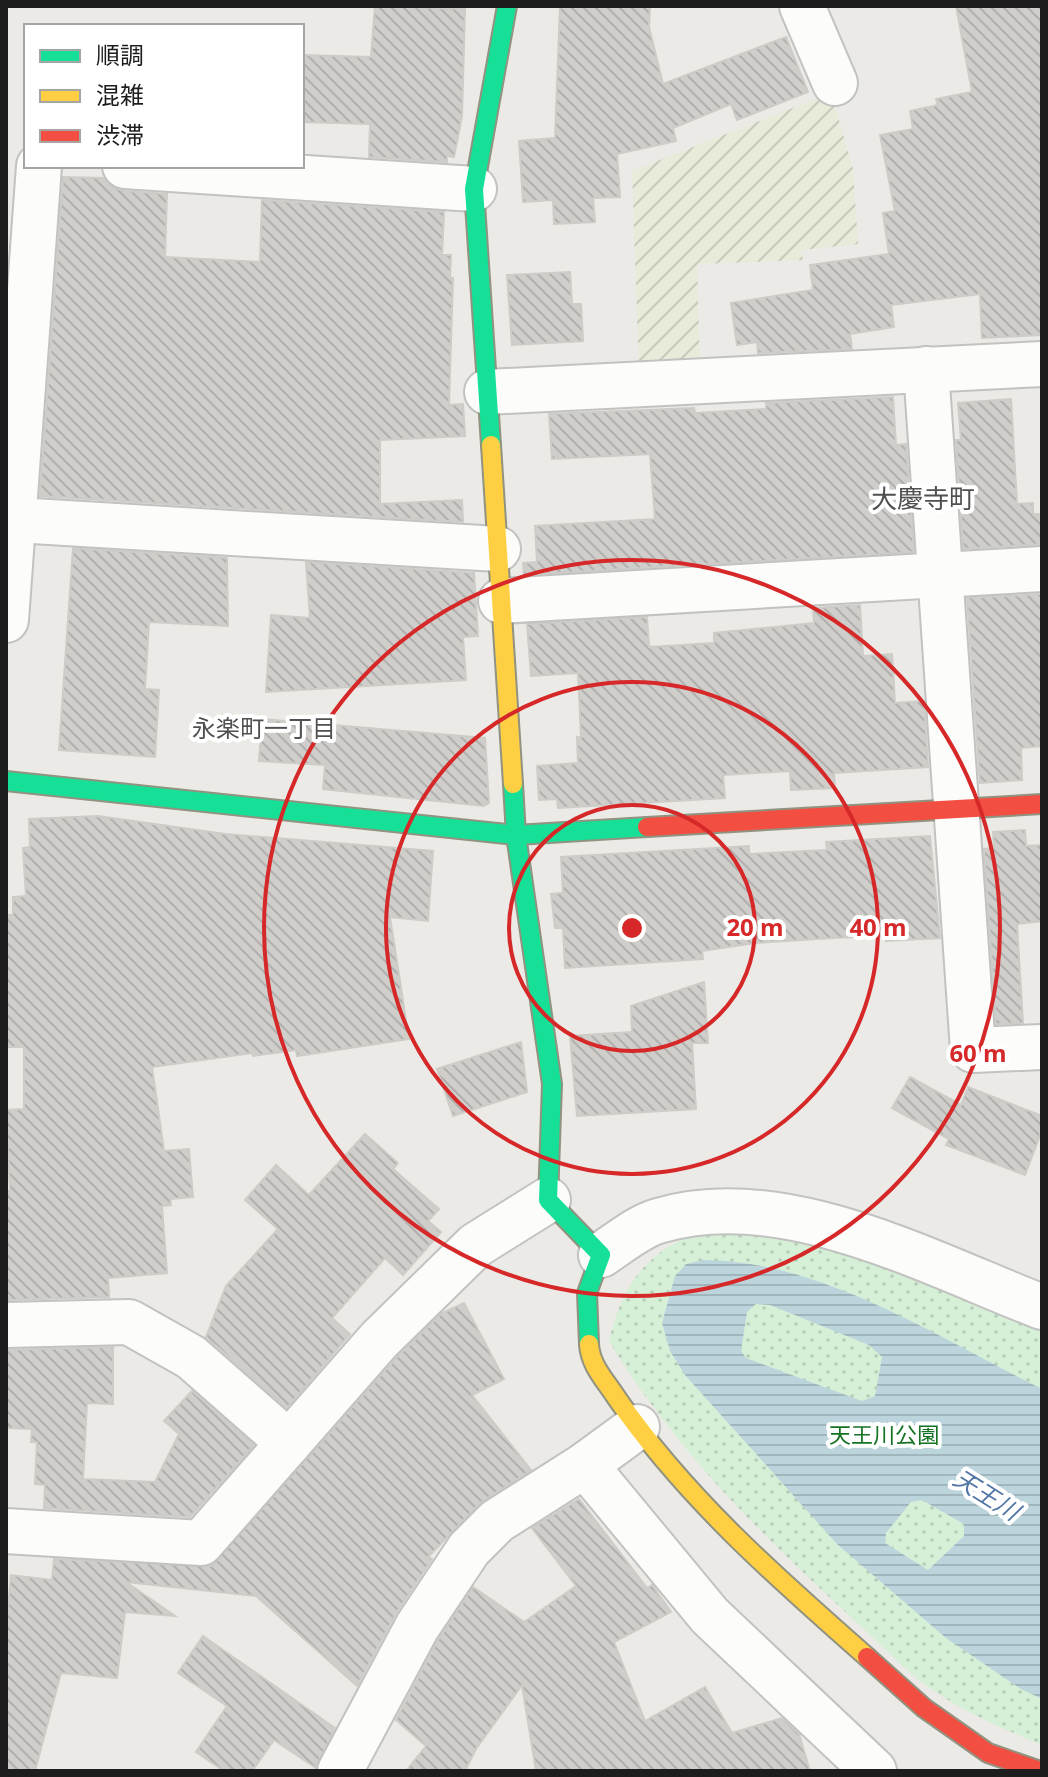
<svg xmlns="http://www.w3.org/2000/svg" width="1048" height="1777" font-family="'Open Sans','Noto Sans JP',sans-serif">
<defs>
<pattern id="farmland-furrows" width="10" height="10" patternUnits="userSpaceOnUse" patternTransform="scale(2)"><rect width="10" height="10" fill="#e9ebda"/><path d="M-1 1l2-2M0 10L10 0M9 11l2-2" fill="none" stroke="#c7c9bb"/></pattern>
<pattern id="park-dots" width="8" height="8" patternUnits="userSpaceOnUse" patternTransform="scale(2)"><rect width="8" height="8" fill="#d6f0d7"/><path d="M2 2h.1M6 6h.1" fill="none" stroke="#b7cdb8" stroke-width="1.8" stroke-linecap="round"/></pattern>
<pattern id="water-rules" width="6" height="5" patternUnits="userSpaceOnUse" patternTransform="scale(2)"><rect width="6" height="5" fill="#bcd4dc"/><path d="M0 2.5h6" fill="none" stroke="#a1b6bc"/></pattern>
<pattern id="building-back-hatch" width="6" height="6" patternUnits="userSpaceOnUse" patternTransform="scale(2)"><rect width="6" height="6" fill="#d0cecb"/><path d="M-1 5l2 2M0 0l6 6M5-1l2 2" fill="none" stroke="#b2b0ae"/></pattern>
</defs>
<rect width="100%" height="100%" fill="#ebeae6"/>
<polygon fill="url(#farmland-furrows)" points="831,93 853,169 858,244 801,250 803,260 697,264 700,370 639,372 632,171"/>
<path fill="url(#park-dots)" d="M724,1224l108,21 210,81v419c-38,-16 -74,-31 -108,-54 -30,-20 -55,-49 -82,-73 -92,-84 -178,-170 -243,-277 16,-69 48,-98 115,-117z"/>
<path fill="url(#water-rules)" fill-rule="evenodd" d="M703,1260c118,0 236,78 339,129v310l-21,-10 -75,-51 -109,-94 -152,-169 -15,-24 -8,-28 13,-47 11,-12zM756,1304l14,1 99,40 13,12 -7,39 -13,5 -116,-43 -5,-7 6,-39zM922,1500l42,24v12l-36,34 -43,-27 1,-10 25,-31z"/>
<g fill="url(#building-back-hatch)" stroke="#ceccc7" stroke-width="2">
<polygon points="375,6 465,9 462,116 454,157 447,156 447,162 369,157 370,124 302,122 302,55 371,57"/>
<polygon points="560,6 650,6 649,27 663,84 786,37 808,92 737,120 731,104 673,128 676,141 617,154 620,197 593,198 595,222 554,224 553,200 523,202 519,141 555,138"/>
<polygon points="956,6 1042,6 1042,335 982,338 980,294 891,305 894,327 850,334 852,349 758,353 757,342 737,345 731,303 813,290 810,265 889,254 883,213 895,211 880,135 913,129 910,111 938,105 936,99 972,92"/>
<polygon points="63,177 103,178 112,187 123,191 167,194 165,257 260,262 262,200 444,212 442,255 451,255 450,279 453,278 449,405 463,404 465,436 380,440 380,504 462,500 463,522 40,496"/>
<polygon points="570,272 572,304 581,304 583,341 512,345 507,275"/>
<polygon points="893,397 896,445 906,444 914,552 524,575 523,563 537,562 535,526 655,519 650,454 552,459 549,414 694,408 695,413 766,409 766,403"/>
<polygon points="1011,399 1017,504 1033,503 1033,514 1042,514 1042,544 963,549 956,440 961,440 958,403"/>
<polygon points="73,548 227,558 228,626 149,622 145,689 159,690 155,757 59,750"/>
<polygon points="306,562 474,573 478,636 463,637 466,680 266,692 271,615 310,618"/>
<polygon points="1042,594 1042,746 1021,748 1022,780 980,783 967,598"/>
<polygon points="860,605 863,656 892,654 895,703 924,701 928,767 834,773 835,788 791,790 790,771 723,775 725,798 558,808 557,799 539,800 537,766 578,763 577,737 581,737 578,673 531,676 527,624 647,617 649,647 714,643 714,633 814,623 813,608"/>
<polygon points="262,719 485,738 489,803 484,806 323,789 325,765 259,761"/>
<polygon points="98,816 225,834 433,851 428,921 390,917 409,1039 297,1056 296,1050 253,1056 252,1053 152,1067 164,1151 189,1149 193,1197 170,1199 171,1205 162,1206 167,1273 108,1278 109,1297 6,1300 6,1191 10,1191 6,1110 24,1109 24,1047 6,1047 7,915 13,915 13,897 26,896 23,848 30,847 29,819"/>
<polygon points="1025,830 1026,846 1042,845 1042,921 1017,924 1023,1023 996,1024 984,849 994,848 993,832"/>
<polygon points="930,836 940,938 886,941 886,936 833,938 755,943 702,951 703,959 565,968 563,928 555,928 551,894 563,893 561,857 749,846 749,854 827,850 826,842"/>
<polygon points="704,982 708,1043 692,1043 696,1109 577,1116 570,1036 632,1032 631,1006"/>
<polygon points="521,1042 527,1092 453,1116 437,1069"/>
<polygon points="910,1077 961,1105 968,1087 1042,1116 1042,1130 1025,1175 946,1145 949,1139 892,1108"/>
<polygon points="365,1134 398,1163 393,1169 439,1209 428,1221 441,1232 403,1275 385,1258 332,1318 350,1334 287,1408 206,1337 226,1286 278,1229 245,1200 276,1165 309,1195"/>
<polygon points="464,1303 504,1379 472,1395 531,1470 480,1503 428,1557 432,1559 395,1615 357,1686 256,1596 126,1582 175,1616 125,1612 117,1678 61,1673 35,1771 6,1771 6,1630 11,1575 52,1580 54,1559 211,1566 397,1357 442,1313"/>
<polygon points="113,1347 113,1404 87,1403 83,1479 155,1482 179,1434 164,1421 192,1391 254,1445 190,1517 44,1508 45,1485 35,1484 37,1442 31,1442 32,1429 6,1428 6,1350"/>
<polygon points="579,1499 647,1588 652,1585 671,1612 614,1642 645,1721 705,1687 732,1733 782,1718 799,1734 810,1771 536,1771 522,1685 476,1749 465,1771 406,1771 426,1746 396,1720 438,1640 473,1587 524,1622 576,1586 532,1528"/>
<polygon points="203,1636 335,1728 316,1768 274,1740 252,1771 224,1771 196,1752 227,1706 178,1673"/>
</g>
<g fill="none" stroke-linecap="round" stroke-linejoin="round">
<g stroke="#c2c2c0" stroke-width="48">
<g id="street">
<polyline points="802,6 835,83"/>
<polyline points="125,166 474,189"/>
<polyline points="926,369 973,1050 1042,1047"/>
<polyline points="487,392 1042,364"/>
<polyline points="16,520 498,549"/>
<polyline points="501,601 1042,569"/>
<polyline points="6,620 39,166"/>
<path d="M601,1255c17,-11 37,-28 57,-34 123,-38 270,42 384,86"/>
<polyline points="6,1325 129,1322 191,1357 289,1443"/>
<polyline points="585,1465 710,1616 874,1771"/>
<polyline points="6,1531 201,1543 379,1340 476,1245 548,1200"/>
<polyline points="340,1771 417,1627 469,1549 497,1521 585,1465 637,1427"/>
</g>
</g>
<g stroke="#919380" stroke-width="22">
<g id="fast">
<polyline points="491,445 474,189 507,6"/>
<polyline points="6,781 516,835 647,827"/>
<polyline points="513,784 516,835 552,1084 548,1200 601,1255 587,1293 589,1344"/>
</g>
</g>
<g stroke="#919380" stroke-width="22">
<g id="slow">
<polyline points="491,445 513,784"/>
<path d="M589,1344c1,21 16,36 27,53 68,99 161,181 251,260"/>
</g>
</g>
<g stroke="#919380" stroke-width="22">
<g id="jam">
<polyline points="647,827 1042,804"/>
<polyline points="867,1657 924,1708 988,1753 1040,1771"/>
</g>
</g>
<use href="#street" stroke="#fcfcfb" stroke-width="44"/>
<use href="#fast" stroke="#16e098" stroke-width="18"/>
<use href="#slow" stroke="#ffcf43" stroke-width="18"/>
<use href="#jam" stroke="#f24e42" stroke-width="18"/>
</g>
<g fill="none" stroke="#d62828" stroke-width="4">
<circle cx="632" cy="928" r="123"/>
<circle cx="632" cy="928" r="246"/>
<circle cx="632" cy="928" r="368"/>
</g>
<g text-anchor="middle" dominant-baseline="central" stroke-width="8" stroke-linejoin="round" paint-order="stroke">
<g font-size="22" fill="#147222" stroke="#fff">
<text x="884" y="1434">天王川公園</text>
</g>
<g font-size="24" fill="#505050" stroke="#fff">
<text x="264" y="727">永楽町一丁目</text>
</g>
<g font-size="24" font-style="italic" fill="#5276a5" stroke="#fff">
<text transform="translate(987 1494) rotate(32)">天王川</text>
</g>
<g font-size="26" fill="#505050" stroke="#fff">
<text x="923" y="498">大慶寺町</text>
</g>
</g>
<circle cx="632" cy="928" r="12" fill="#d62828" stroke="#fff" stroke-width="4"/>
<g font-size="24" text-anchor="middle" font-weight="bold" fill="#d62828" stroke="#fff" stroke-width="8" stroke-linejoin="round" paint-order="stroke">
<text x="755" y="936">20 m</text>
<text x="878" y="936">40 m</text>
<text x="978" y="1062">60 m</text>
</g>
<rect width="1048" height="1777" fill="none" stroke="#1d1d1d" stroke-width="16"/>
<rect x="24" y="24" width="280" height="144" fill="#ffffff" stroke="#a5a5a5" stroke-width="2"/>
<rect x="40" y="50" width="40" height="12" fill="#16e098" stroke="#a5a5a5" stroke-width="2"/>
<text x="96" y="64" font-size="24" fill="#1d1d1d">順調</text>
<rect x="40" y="90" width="40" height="12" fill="#ffcf43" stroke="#a5a5a5" stroke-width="2"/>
<text x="96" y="104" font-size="24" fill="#1d1d1d">混雑</text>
<rect x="40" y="130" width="40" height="12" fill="#f24e42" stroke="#a5a5a5" stroke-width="2"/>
<text x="96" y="144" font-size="24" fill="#1d1d1d">渋滞</text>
</svg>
